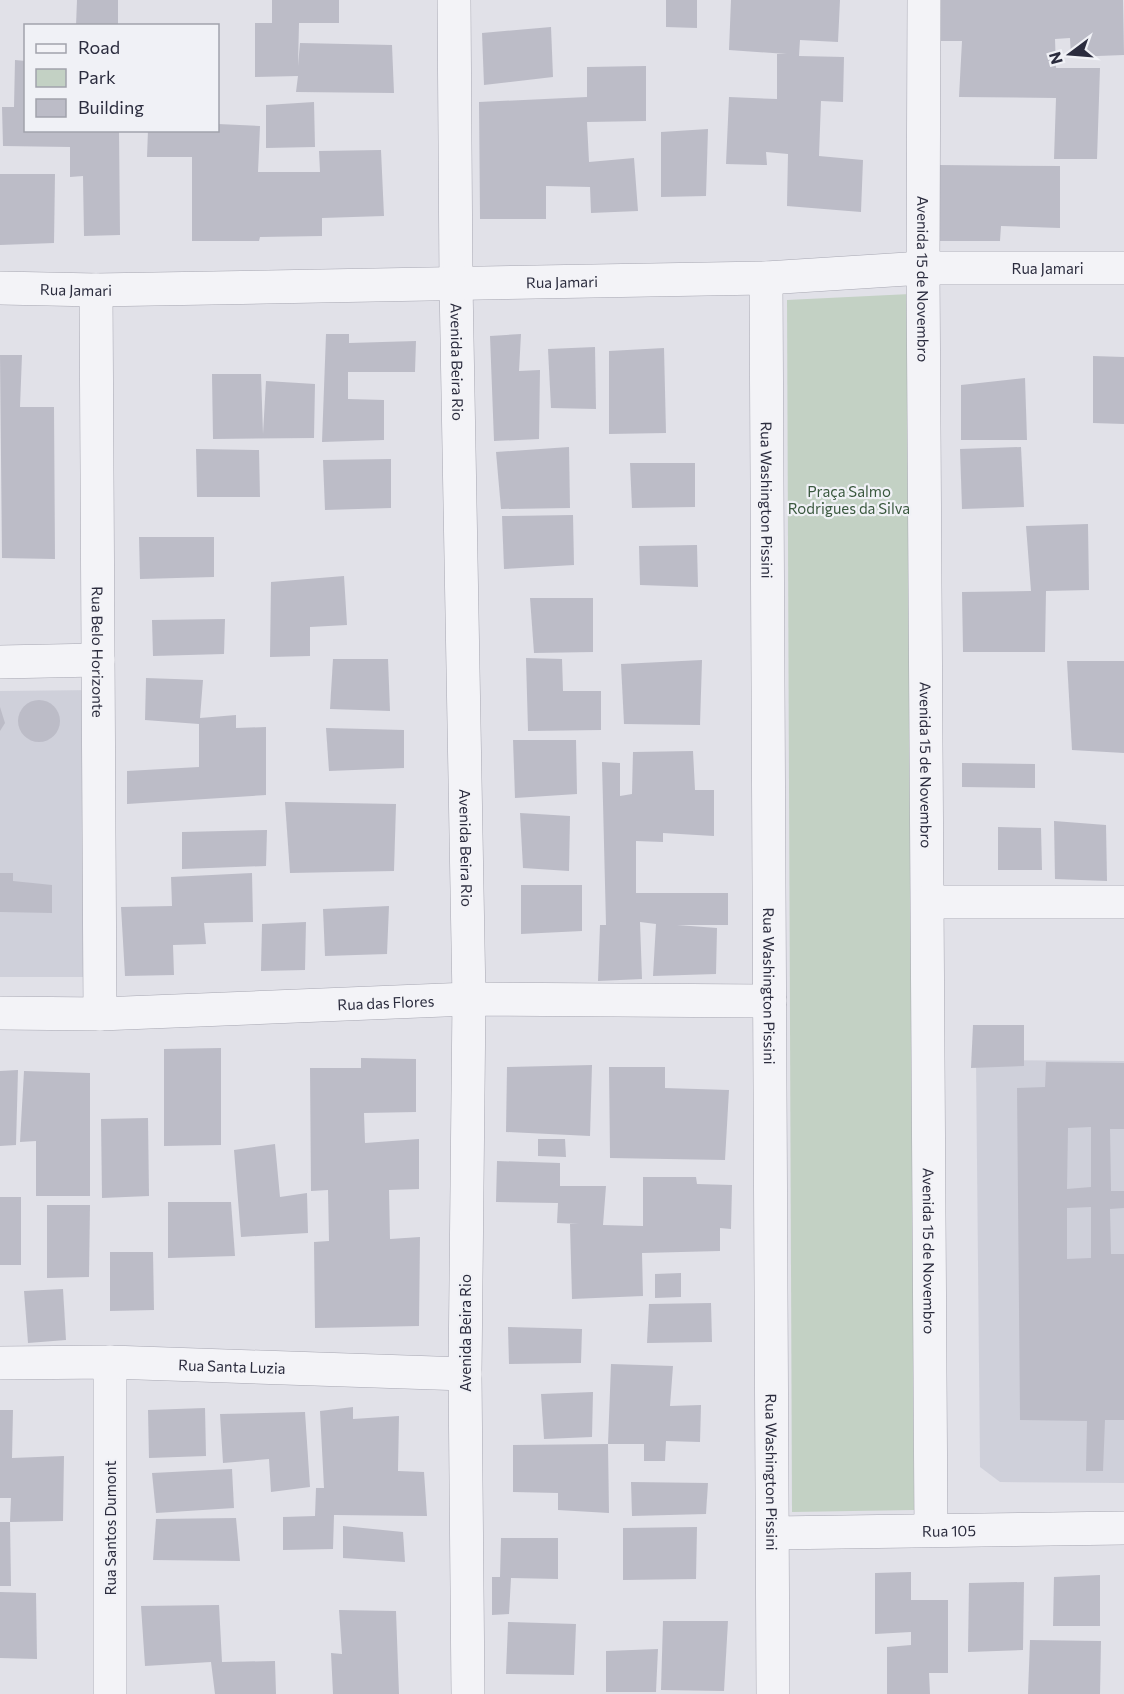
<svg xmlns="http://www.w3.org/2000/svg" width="1124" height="1694" font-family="Commissioner,sans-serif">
<rect width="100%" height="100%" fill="#e1e1e8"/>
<g fill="#cfd0da">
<polygon points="97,690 100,977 0,977 0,691"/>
<polygon points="976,1060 1124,1061 1124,1483 1000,1482 980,1467"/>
</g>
<polygon fill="#c3d1c4" points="910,294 914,1510 792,1512 787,300"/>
<g fill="#bcbcc7" fill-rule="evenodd">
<polygon points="77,0 118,0 118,26 76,26"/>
<polygon points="272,0 339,0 339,23 299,23 298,66 300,43 392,45 394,93 296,92 298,76 255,77 255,23 272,23"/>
<polygon points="666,0 697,0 697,28 666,27"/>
<polygon points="731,0 840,0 838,42 800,40 799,56 844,57 843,102 821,101 819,156 863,160 861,212 787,206 788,154 766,152 767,165 726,164 729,97 777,99 777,54 787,54 729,50"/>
<polygon points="940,0 1123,0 1124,55 1071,57 1070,38 1055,39 1056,68 1100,68 1097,159 1054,159 1056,98 959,97 962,41 941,41"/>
<polygon points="551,27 553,77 484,85 482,33"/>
<polygon points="15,60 26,61 26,130 119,130 120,235 84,236 83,176 70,177 70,147 3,146 2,107 14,107"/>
<polygon points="646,66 646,121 587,122 589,162 634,158 638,211 591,213 590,187 546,186 546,219 480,219 479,102 587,97 587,67"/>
<polygon points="314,102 315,147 266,148 266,105"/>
<polygon points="218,124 260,126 258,172 320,172 319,151 381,150 384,216 322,218 322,236 260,237 259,241 192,241 192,157 147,157 148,130 218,130"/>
<polygon points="708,129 706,196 661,197 661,132"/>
<polygon points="938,165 1060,166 1060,228 1001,226 1000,241 938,241"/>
<polygon points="0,174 55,174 54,243 0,245"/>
<polygon points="326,334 349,334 349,343 416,341 415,372 348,372 348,399 384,400 384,440 322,442"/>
<polygon points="521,334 519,371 540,370 539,439 494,441 490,336"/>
<polygon points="595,347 596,409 551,408 548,349"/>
<polygon points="664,348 666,433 609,434 609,351"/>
<polygon points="0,355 22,355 20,407 54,407 55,559 2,558"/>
<polygon points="1093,356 1124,357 1124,424 1093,423"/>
<polygon points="212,374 261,374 263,434 266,381 315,384 314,438 213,439"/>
<polygon points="1025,378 1027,440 961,440 961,385"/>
<polygon points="569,447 570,508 501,509 496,452"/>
<polygon points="1021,447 1024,507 962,509 960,449"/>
<polygon points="196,449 259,450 260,497 197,497"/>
<polygon points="391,459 391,508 325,510 323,460"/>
<polygon points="630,463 695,463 695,507 632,508"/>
<polygon points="573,515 574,565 504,569 502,516"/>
<polygon points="1088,524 1089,590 1046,591 1045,652 963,652 962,592 1031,591 1026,526"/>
<polygon points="139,537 214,537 214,577 140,579"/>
<polygon points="697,545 698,587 640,585 639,546"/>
<polygon points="344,576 347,625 310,627 310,656 270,657 271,582"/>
<polygon points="530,598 593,598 593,652 534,653"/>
<polygon points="225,619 224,654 153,656 152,620"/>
<polygon points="526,658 562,659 563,691 601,691 601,730 528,731"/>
<polygon points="333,659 388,659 390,711 330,709"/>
<polygon points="702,660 700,725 624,724 621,664"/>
<polygon points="1067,661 1124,661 1124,753 1072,750"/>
<polygon points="146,678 203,680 200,718 236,715 236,728 266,727 266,795 127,804 127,771 199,767 199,724 145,720"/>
<circle cx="39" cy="721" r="21"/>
<polygon points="0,707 5,723 0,731"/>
<polygon points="326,728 404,730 404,768 329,771"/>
<polygon points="513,740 576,740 577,794 515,798"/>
<polygon points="693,751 695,790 714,790 714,836 663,833 663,842 636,841 636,893 728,893 728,925 677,925 717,928 716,974 653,976 656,924 640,922 642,979 598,981 600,925 606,925 602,762 620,763 620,796 632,794 633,752"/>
<polygon points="962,763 1035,764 1035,788 962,787"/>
<polygon points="285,802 396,804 394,871 290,873"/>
<polygon points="520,813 570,816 569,871 523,868"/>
<polygon points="1054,821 1106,825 1107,881 1055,879"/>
<polygon points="998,827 1041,828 1042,870 998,870"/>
<polygon points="267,830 266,866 182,869 182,832"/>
<polygon points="0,873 13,873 13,881 52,885 52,913 0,912"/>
<polygon points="252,873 253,922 204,923 206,944 173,945 174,975 125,976 121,907 172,906 171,877"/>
<polygon points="521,885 582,885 582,931 521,934"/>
<polygon points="389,906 387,954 325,956 323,909"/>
<polygon points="306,922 305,970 261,971 262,924"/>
<polygon points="973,1025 1024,1025 1024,1066 971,1068"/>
<polygon points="221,1048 221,1145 164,1146 164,1049"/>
<polygon points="361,1058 416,1059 416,1112 364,1113 365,1143 419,1139 419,1189 389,1190 390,1239 420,1237 419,1326 315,1328 314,1242 329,1241 328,1190 311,1191 310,1068 361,1068"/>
<path d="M1046,1062l78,1v66h-14l1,62h13v17l-14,1 1,45h13v166h-19l-2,51h-17l1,-50 -67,-1 -3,-332 28,-1zM1091,1127v60l-24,2 1,-61zM1091,1207v51l-24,1v-51z"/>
<polygon points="592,1065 590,1136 506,1132 507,1067"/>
<polygon points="609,1067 665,1067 665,1088 729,1090 725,1160 610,1158"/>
<polygon points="18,1070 16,1145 0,1146 0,1071"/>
<polygon points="24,1071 90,1073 90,1196 36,1196 36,1141 20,1142"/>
<polygon points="148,1118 149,1196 102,1198 101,1119"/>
<polygon points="538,1139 565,1139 566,1157 538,1156"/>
<polygon points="275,1144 280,1197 307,1193 308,1233 241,1237 234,1150"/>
<polygon points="497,1161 560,1163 560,1186 606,1186 603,1225 643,1226 643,1177 696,1177 697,1184 732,1185 731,1229 720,1228 720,1251 642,1253 643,1296 572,1299 570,1224 579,1224 557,1223 558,1203 496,1202"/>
<rect x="0" y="1197" width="21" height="68"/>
<polygon points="168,1202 231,1202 235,1256 168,1258"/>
<polygon points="47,1205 90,1205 89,1277 47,1278"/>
<polygon points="110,1252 153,1252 154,1310 110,1311"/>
<polygon points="681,1273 681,1297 655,1298 655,1274"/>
<polygon points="63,1289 66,1340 28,1343 24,1291"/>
<polygon points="711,1303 712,1342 647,1343 649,1304"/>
<polygon points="508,1327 582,1329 581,1363 509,1364"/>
<polygon points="611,1364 673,1366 670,1406 701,1405 700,1442 666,1441 665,1461 644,1461 644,1444 608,1444"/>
<polygon points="593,1392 592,1437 544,1439 541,1394"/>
<polygon points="353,1407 353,1419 399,1416 398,1471 424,1472 427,1516 334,1515 333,1549 283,1550 283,1517 315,1516 316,1488 324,1488 320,1411"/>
<polygon points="205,1408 206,1456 149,1458 148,1410"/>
<polygon points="0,1410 13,1410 12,1458 64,1456 63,1521 10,1522 11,1498 0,1498"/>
<polygon points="305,1412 310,1487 271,1492 269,1459 223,1463 220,1414"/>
<polygon points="608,1444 609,1513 558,1510 558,1493 513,1492 513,1445"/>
<polygon points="232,1469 234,1508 156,1513 152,1473"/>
<polygon points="631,1482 708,1483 706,1514 632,1516"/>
<polygon points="236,1518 240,1561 153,1560 156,1519"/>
<polygon points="0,1522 10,1522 11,1586 0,1586"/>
<polygon points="343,1526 403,1532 405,1562 343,1558"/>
<polygon points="697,1527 696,1579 623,1580 623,1528"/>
<polygon points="501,1538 558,1538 558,1579 511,1578 509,1614 492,1615 492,1577 500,1577"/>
<polygon points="911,1572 911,1600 948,1600 948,1673 929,1673 930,1694 887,1694 887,1647 911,1645 911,1632 875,1634 875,1573"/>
<polygon points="1100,1575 1100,1626 1053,1626 1054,1577"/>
<polygon points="1024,1582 1023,1650 968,1652 969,1583"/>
<polygon points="0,1592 36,1593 37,1659 0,1658"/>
<polygon points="219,1605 222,1662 275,1661 276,1694 215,1694 211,1662 145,1666 141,1606"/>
<polygon points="339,1610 396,1611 399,1694 333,1694 331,1653 342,1654"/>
<polygon points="663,1621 728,1621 724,1691 661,1690"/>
<polygon points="508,1622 576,1624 574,1675 506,1674"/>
<polygon points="1030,1640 1101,1641 1100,1694 1028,1694"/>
<polygon points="658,1649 656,1692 606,1692 606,1651"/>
</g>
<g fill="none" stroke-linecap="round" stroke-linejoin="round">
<g stroke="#a7a7b2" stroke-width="34">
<g id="street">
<path id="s1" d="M454,0l2,283 13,716 -4,375 3,320"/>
<path id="s2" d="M924,0l-1,268 8,1262"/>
<path id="s3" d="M766,278l7,1416"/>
<path id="s4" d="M0,288l96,2 670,-12 157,-10h201"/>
<path id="s5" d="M96,290l4,724"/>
<polyline points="0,662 98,660"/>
<polyline points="928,902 1124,902"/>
<path id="s6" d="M0,1013l100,1 369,-15 301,2"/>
<polyline points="110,1362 110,1694"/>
<path id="s7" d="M0,1363l110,-1 355,12"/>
<path id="s8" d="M773,1533l351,-5"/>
</g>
</g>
<use href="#street" stroke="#f3f3f7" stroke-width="33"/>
</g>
<g text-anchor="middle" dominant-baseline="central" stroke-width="4.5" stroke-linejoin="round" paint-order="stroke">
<g font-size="15" fill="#2b2c3e" stroke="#f0f1f6">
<text stroke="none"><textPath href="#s4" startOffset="1048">Rua Jamari</textPath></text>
<text stroke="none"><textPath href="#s2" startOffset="279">Avenida 15 de Novembro</textPath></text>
<text stroke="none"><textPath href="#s4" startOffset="562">Rua Jamari</textPath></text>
<text stroke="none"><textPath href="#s4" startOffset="76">Rua Jamari</textPath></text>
<text stroke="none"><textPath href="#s1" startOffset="362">Avenida Beira Rio</textPath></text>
<text stroke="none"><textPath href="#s3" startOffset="222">Rua Washington Pissini</textPath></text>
<text stroke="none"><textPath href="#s5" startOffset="362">Rua Belo Horizonte</textPath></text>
<text stroke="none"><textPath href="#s2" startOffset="765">Avenida 15 de Novembro</textPath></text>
<text stroke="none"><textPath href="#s1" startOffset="848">Avenida Beira Rio</textPath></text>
<text stroke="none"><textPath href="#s3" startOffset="708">Rua Washington Pissini</textPath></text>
<text stroke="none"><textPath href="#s6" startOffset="386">Rua das Flores</textPath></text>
<text stroke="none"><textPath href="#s2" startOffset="1251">Avenida 15 de Novembro</textPath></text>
<text transform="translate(465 1333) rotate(-90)">Avenida Beira Rio</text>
<text stroke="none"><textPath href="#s7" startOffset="232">Rua Santa Luzia</textPath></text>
<text stroke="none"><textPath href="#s3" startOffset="1194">Rua Washington Pissini</textPath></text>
<text transform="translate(110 1528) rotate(-90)">Rua Santos Dumont</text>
<text stroke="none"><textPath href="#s8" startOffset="176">Rua 105</textPath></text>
</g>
<g font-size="15" fill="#3a583e" stroke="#f0f1f6">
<text x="849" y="491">Praça Salmo<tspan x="849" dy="17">Rodrigues da Silva</tspan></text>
</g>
</g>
<rect x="24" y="24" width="195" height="108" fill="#f0f1f6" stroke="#a1a2ac" stroke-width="1.5"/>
<rect x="36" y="44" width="30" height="9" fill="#f3f3f7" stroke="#a1a2ac" stroke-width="1.5"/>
<text x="78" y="54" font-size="18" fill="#2b2c3e">Road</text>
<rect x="36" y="69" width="30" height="18" fill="#c3d1c4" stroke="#a1a2ac" stroke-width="1.5"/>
<text x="78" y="84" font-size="18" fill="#2b2c3e">Park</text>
<rect x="36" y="99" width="30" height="18" fill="#bcbcc7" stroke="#a1a2ac" stroke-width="1.5"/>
<text x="78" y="114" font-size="18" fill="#2b2c3e">Building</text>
<g transform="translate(1070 54) rotate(254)" stroke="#f0f1f6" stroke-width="4.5" paint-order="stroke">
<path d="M0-4.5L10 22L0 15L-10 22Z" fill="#2b2c3e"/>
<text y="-9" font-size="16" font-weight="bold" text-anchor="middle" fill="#2b2c3e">N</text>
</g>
</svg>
